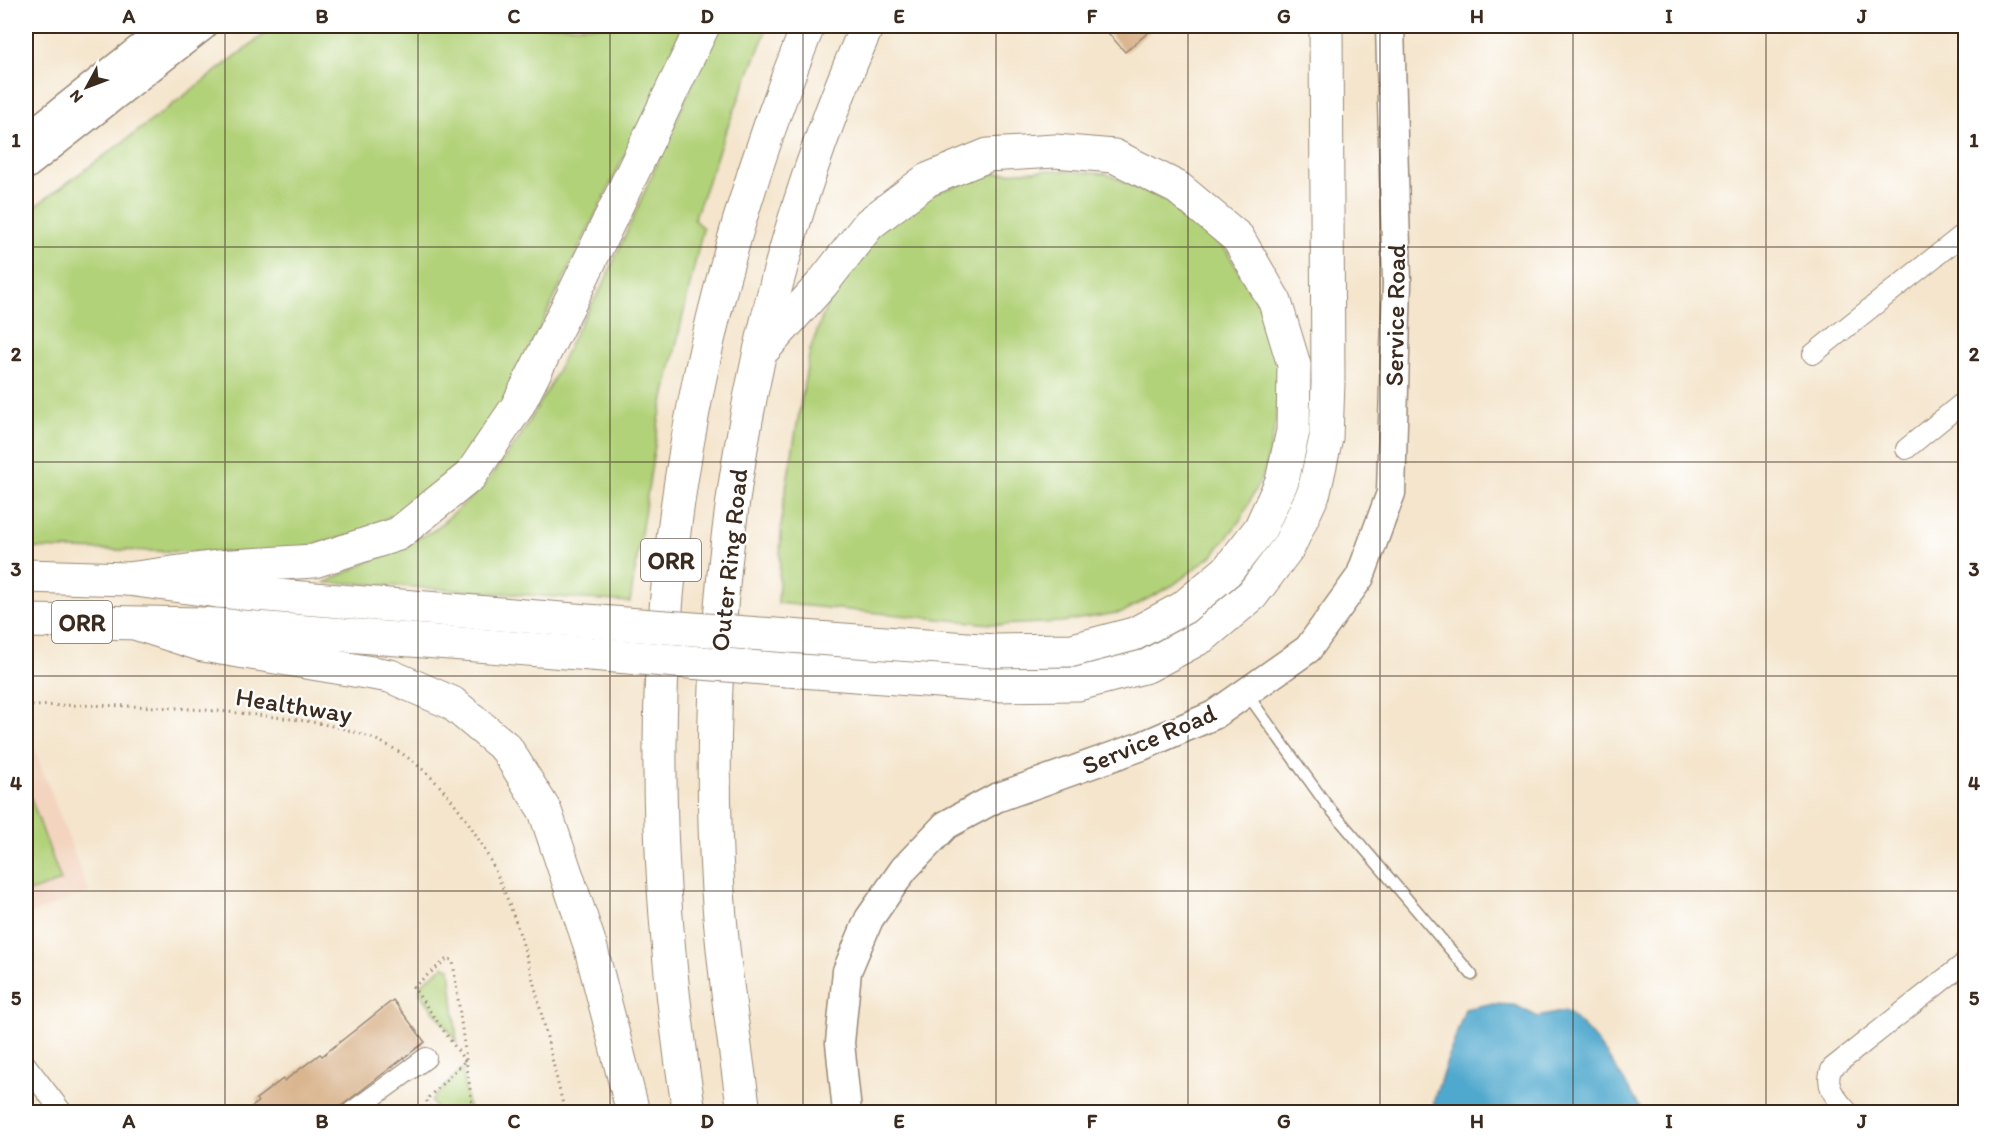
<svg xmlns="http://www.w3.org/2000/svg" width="1991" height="1138" font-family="Itim,sans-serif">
<rect width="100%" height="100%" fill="#fff"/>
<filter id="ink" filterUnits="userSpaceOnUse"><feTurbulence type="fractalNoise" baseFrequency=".0167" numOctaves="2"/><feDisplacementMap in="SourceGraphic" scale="12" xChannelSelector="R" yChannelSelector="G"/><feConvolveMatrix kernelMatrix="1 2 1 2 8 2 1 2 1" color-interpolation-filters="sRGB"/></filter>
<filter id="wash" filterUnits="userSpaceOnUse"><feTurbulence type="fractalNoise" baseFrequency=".008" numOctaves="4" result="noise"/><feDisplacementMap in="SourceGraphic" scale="24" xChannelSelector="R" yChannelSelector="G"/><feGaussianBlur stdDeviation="1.35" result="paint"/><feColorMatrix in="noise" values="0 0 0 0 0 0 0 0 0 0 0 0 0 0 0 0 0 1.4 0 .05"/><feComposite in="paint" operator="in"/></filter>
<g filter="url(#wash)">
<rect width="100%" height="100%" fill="#f4e5cc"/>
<polygon fill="#f3d4bf" points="31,740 89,892 26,916 26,741"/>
<g fill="#b2d279" stroke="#767e4c" stroke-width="1.5">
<polygon points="275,26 683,26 645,114 499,411 456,468 412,505 357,534 292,551 242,553 26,548 26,213 138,131"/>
<polygon points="718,26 768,26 722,141 694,220 703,228 659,420 630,602 354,583 324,583 433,531 483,487 520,437 551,384 577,329 603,285"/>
<polygon points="1052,170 1107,174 1167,201 1225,249 1264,310 1281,368 1275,427 1265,470 1241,519 1214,554 1173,585 1123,612 1061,622 1001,625 778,603 782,511 810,350 833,289 878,231 932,194 989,174"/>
<polygon points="26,785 61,881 26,893"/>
<polygon points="444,966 450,968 457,1042 420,993 421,984"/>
<polygon points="462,1069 469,1112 438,1112 431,1101"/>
</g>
<path fill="#50a8cd" stroke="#466976" stroke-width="1.5" d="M1489,1004l26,1 23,12 27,-6c34,24 56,66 78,101h-211l3,-16 30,-87z"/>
<g id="blocks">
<g fill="#dab690">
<polygon points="1102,26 1156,26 1125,52"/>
<polygon points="393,1000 425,1042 397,1063 332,1113 244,1113 258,1102 256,1099 283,1079 284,1081 320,1054 322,1056"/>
</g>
</g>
</g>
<g filter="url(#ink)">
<use href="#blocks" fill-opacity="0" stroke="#988875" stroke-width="1.5"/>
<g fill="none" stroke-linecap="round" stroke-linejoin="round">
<g stroke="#988875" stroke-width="13">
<polyline id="lane" points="1247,694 1326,804 1472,975"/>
</g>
<g stroke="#988875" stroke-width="22">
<g id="street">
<polyline points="1813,354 1966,232"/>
<polyline points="1906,449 1966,400"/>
<polyline points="26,1065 62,1112"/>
<polyline points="352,1112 426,1058"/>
<path d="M1848,1112c-11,-13 -25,-26 -16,-44l134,-106"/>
</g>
</g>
<g stroke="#988875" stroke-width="31">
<g id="secondary">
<polyline points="26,139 169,26"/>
<polyline points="26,165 203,26"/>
<polyline points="847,1112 840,1043 847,971 869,919 904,869 946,825 996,798 1142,746 1214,715 1308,649 1360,577 1391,493 1397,283 1390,26"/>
</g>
</g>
<g stroke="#988875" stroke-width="35">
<g id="highway">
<polyline points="760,353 822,284 869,224 927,180 988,155 1055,151 1114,156 1178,188 1238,238 1275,302 1294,365 1293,431 1282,481 1260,529 1227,571 1183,608 1134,634 1073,650 994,651 789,636"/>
<polyline points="26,576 128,579 217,591 599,622"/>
<polyline points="128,579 217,567 314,561 398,534 470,476 517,407 572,298 703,26"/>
<polyline points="26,621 203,624 591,654"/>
<polyline points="138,624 203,645 390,676 452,703 506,748 545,811 590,945 633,1112"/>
<polyline points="787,670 993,685 1078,684 1147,666 1203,636 1252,595 1289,546 1314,492 1326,438 1328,382 1326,26"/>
<path d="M689,1112c-19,-121 -30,-243 -29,-365 1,-248 55,-493 148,-721"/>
<path d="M744,1112c-10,-73 -21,-147 -26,-221 -18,-293 29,-596 149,-865"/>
</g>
</g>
<g stroke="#988875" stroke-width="3" stroke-dasharray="1.5 4.5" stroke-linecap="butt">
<path d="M26,706c74,-2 148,0 222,8 52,6 107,10 153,39 43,28 76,77 97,124 33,73 47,158 67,235"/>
<polyline points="465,1061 413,987 448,958 453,961 473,1112"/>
<polyline points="434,1112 426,1100 465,1061"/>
</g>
<use href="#lane" stroke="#fff" stroke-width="10"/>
<use href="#street" stroke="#fff" stroke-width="20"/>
<use href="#secondary" stroke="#fff" stroke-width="28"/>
<use href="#highway" stroke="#fff" stroke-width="33"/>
<g stroke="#988875" stroke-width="35" stroke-linecap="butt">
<g id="highway-bridge">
<polyline points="599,622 789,636"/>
<polyline points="591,654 787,670"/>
</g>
</g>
<use href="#highway-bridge" stroke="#fff" stroke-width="33"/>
</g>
</g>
<path fill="none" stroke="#3b2a1e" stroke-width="1.5" stroke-opacity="0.55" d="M225,26v1086M418,26v1086M610,26v1086M803,26v1086M996,26v1086M1188,26v1086M1380,26v1086M1573,26v1086M1766,26v1086M26,247h1940M26,462h1940M26,676h1940M26,891h1940"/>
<g text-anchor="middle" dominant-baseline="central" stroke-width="4.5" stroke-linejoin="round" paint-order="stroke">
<g fill="#fff" stroke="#766a62" stroke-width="1.5">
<rect x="641" y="539" width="60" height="42" rx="4.5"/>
<rect x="52" y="601" width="60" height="42" rx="4.5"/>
</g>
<g font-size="24" font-weight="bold" fill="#3b2a1e">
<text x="671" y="560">ORR</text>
<text x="82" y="622">ORR</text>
</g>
<g font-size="26" fill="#3b2a1e" stroke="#fff">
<text transform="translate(1395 315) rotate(-89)">Service Road</text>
<text transform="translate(729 560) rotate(-84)">Outer Ring Road</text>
<text transform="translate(294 705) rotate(9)">Healthway</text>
<text transform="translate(1149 739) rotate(-23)">Service Road</text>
</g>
</g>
<rect width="1991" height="1138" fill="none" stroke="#fff" stroke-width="66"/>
<g transform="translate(87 87) rotate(229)" stroke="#ffffff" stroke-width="4.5" paint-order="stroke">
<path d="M0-4.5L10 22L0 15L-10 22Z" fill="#3b2a1e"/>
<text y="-9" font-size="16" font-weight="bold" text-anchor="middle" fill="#3b2a1e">N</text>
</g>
<rect x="33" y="33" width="1925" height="1072" fill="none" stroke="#3b2a1e" stroke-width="2"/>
<g font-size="20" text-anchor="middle" font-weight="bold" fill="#3b2a1e">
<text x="129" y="23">A</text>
<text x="322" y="23">B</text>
<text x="514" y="23">C</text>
<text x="707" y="23">D</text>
<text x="899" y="23">E</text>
<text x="1092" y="23">F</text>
<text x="1284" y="23">G</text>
<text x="1477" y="23">H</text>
<text x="1669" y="23">I</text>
<text x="1862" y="23">J</text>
<text x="16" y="147">1</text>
<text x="1974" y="147">1</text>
<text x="16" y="361">2</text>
<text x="1974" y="361">2</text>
<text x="16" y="576">3</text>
<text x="1974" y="576">3</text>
<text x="16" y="790">4</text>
<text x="1974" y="790">4</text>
<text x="16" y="1005">5</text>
<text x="1974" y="1005">5</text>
<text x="129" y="1128">A</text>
<text x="322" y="1128">B</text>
<text x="514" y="1128">C</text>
<text x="707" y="1128">D</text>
<text x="899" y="1128">E</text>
<text x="1092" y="1128">F</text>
<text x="1284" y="1128">G</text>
<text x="1477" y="1128">H</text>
<text x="1669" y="1128">I</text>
<text x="1862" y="1128">J</text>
</g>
</svg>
